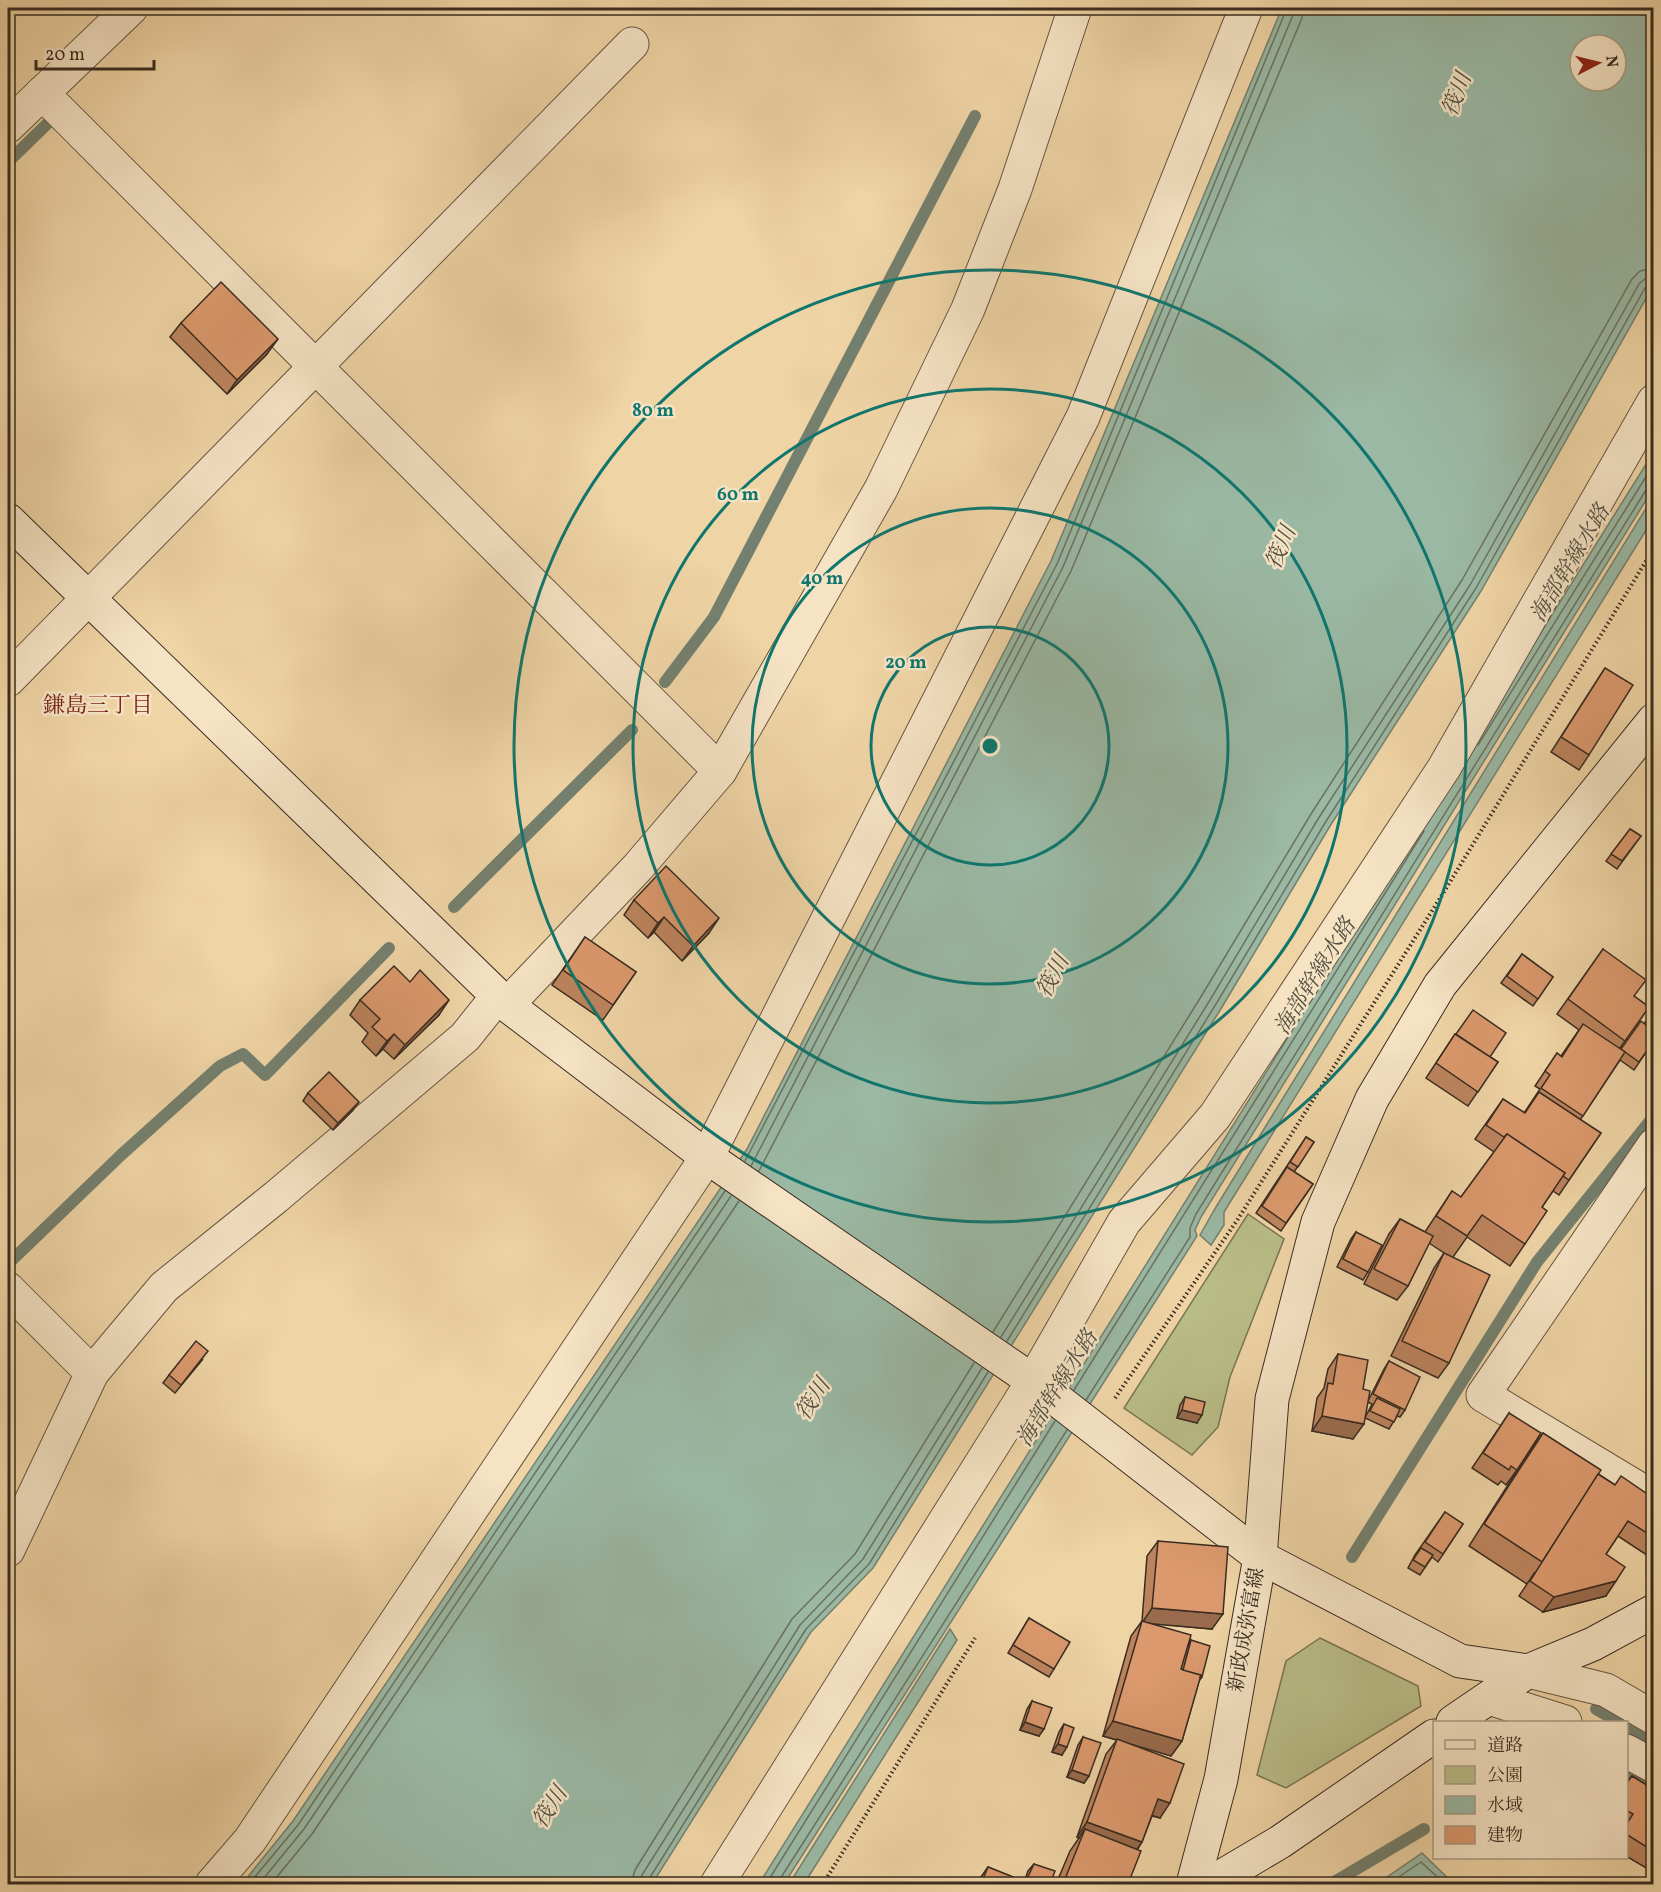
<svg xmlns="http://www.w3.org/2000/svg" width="1661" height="1892" font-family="Vollkorn,'Noto Serif JP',serif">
<rect width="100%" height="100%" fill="#efd4a5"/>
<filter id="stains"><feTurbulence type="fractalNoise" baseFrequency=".00333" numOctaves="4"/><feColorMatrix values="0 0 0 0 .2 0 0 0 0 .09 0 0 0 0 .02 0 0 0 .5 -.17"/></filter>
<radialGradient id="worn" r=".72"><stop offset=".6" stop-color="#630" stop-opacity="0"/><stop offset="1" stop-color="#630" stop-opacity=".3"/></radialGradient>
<g fill="#b9bd87" stroke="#7a7454" stroke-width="1.5">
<polygon points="1248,1214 1284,1239 1230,1377 1218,1427 1192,1455 1124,1408"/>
<polygon points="1320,1638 1418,1686 1421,1706 1286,1788 1257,1775 1286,1661"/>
</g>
<g fill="#9ab8a3" stroke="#74806f" stroke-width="1.5" fill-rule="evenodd">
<path d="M1282,8h371v278l-172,305 -151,235 -108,181 -349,561 -62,64 -159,252h-410l51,-63 454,-672 304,-588zM1580,45h36v36h-36z"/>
<polygon points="1653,453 1653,489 1201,1217 1195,1230 1197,1236 784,1884 759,1884"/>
<polygon points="1653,497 1653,519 1224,1212 1224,1225 1211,1245 1200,1235 1216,1207"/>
<polygon points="950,1629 957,1640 804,1884 789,1884"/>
<polygon points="1422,1853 1454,1884 1377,1884"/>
</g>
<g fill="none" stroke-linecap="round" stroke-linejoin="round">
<g stroke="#6a7262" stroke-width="1.5">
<polyline points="1478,745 1654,464"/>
<polyline points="745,1161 1057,564 1287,8"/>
<polyline points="751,1166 1063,567 1293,15 1294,8"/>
<polyline points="759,1171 1071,571 1302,18 1303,8"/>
<polyline points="993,1332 1202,995 1311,814 1462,580 1632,279 1640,271 1654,268"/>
<polyline points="1001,1337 1210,1000 1318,819 1470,585 1639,284 1646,278 1654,277"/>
<polyline points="1007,1341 1216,1004 1325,823 1476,588 1645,288 1654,285"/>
<polyline points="1074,1390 1424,831"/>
<polyline points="1086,1400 1190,1237 1190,1228 1196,1214 1646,490 1654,487"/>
<polyline points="768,1881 1055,1421"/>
<polyline points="249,1884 298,1825 725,1191"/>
<polyline points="259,1884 304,1829 731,1196"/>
<polyline points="271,1884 312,1834 739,1201"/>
<polyline points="631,1884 635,1870 792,1619 855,1554 974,1363"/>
<polyline points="640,1884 642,1875 800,1625 863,1559 982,1368"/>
<polyline points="648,1884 649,1879 806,1629 869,1564 988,1372"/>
<polyline points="779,1884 780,1879 1067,1430"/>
<polyline points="1388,1884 1421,1862 1445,1884"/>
</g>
<g stroke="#74806f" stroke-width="12">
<polyline points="8,162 50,121"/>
<polyline points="665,682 714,617 975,116"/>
<polyline points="454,907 632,730"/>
<polyline points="8,1257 11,1261 121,1155 220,1066 243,1054 265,1075 389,948"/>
<polyline points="1352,1557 1537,1262 1654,1116"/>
<polyline points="1596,1709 1619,1722"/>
<polyline points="1626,1727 1654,1743"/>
<polyline points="1626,1772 1654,1786"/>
<polyline points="1331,1884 1424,1829"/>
</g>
<g stroke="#675642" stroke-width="35">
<g id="street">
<polyline points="42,93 720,771"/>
<polyline points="8,126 131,8"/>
<polyline points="8,680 632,44"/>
<polyline points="507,1005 638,867 720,771 881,489 968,309 1015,189 1075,8"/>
<polyline points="1654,1145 1483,1395 1654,1498"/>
<polyline points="8,1289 92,1373"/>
<polyline points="8,1550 92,1373 164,1287 276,1197 465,1037 497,997"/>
<polyline points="1528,1671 1606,1690 1654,1718"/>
<polyline points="1489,1698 1565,1722"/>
<polyline points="1626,1751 1654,1766"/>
<polyline points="212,1884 250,1840 707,1157 1083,417 1246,8"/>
<polyline points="717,1884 1033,1381 1124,1222 1215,1116 1444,768 1654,401"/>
</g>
</g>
<g stroke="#3a2c21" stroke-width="35">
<g id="secondary">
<polyline points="8,520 507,1005 707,1157 1033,1381 1260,1557 1460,1661 1528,1671"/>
<polyline points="1453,1722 1528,1671 1593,1644 1654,1611"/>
<polyline points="1193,1884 1221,1779 1260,1557 1272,1399 1318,1222 1372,1099 1440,985 1654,720"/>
<polyline points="1209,1884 1280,1842 1434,1736"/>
</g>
</g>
<g stroke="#3a2c21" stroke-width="4" stroke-dasharray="1.5 3" stroke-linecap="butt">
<polyline points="1115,1398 1238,1219 1442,895 1654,548"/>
<polyline points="823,1884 975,1638"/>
</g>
<use href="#street" stroke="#f5e3c4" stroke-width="33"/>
<use href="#secondary" stroke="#f5e3c4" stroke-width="33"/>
</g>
<g fill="#bc845e" stroke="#3a2c21" stroke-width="1.5">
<polygon points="181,323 267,354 227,394 170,337"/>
<polygon points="1605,668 1589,755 1579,770 1551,752"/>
<polygon points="1630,829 1641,836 1617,869 1606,861"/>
<polygon points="634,900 709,933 682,961 654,932 648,938 624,915"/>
<polygon points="585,937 636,972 603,1020 552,985"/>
<polygon points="1603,949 1634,996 1649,1007 1620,1048 1621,1049 1644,1024 1653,1011 1653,1042 1634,1070 1620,1060 1580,1120 1601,1133 1559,1195 1553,1191 1542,1207 1525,1244 1510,1266 1467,1237 1453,1257 1449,1363 1438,1378 1391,1356 1434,1268 1444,1253 1429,1243 1408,1286 1397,1300 1364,1284 1389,1234 1400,1219 1425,1232 1452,1191 1461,1197 1494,1152 1475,1139 1503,1099 1524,1113 1540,1089 1535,1086 1557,1053 1561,1056 1579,1030 1557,1014"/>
<polygon points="1522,954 1553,977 1533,1006 1501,983"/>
<polygon points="360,1000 439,1015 394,1059 383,1049 376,1056 362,1042 368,1033 350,1015"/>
<polygon points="1455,1034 1498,1062 1468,1106 1426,1078"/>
<polygon points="308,1093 353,1110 333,1130 303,1101"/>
<polygon points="1306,1137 1314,1142 1294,1172 1313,1184 1281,1231 1256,1213"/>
<polygon points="1356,1232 1368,1272 1363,1280 1337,1267 1351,1239"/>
<polygon points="1338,1354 1363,1389 1368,1401 1384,1369 1389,1361 1405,1410 1400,1417 1397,1416 1389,1429 1365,1418 1372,1404 1368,1402 1353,1439 1312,1431 1317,1398 1324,1388 1328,1369"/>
<polygon points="203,1359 175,1393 163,1383 169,1375"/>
<polygon points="1185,1397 1197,1423 1177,1418 1180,1405"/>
<polygon points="1509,1413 1517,1470 1506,1485 1501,1481 1498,1485 1472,1468"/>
<polygon points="1543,1433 1598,1474 1615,1485 1653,1498 1653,1559 1618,1536 1606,1554 1606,1596 1543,1612 1519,1596 1535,1572 1527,1584 1469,1546 1527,1455"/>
<polygon points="1445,1512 1463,1524 1438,1562 1432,1557 1420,1575 1408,1568 1415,1555"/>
<polygon points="1158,1541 1212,1629 1150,1623 1188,1646 1191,1640 1202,1677 1199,1681 1182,1741 1171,1756 1122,1741 1160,1818 1152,1816 1142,1842 1137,1850 1128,1884 1056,1884 1070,1851 1079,1838 1077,1837 1106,1754 1117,1740 1103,1736 1131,1636 1142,1621 1147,1556"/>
<polygon points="1029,1618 1054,1669 1049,1677 1008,1653"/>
<polygon points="1032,1701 1039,1736 1020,1730 1027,1709"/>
<polygon points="1064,1724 1062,1755 1052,1752 1059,1732"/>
<polygon points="1083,1737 1089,1776 1084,1783 1067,1777 1078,1745"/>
<polygon points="1632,1776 1653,1789 1653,1872 1626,1856 1626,1783"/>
<polygon points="1034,1864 1050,1884 976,1884 988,1867 1024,1882 1028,1871"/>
</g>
<g fill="#996b4c" stroke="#3a2c21" stroke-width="1.5">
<polygon points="278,339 267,354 227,394 237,380"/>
<polygon points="664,917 654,932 648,938 658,923"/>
<polygon points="719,918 709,933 682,961 693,946"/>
<polygon points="449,1000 439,1015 394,1059 405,1045"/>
<polygon points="394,1034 383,1049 376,1056 387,1041"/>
<polygon points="359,1102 353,1110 333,1130 338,1123"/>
<polygon points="1182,1410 1202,1415 1197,1423 1177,1418"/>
<polygon points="1322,1416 1364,1424 1353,1439 1312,1431"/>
<polygon points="1616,1581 1606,1596 1543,1612 1554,1597"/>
<polygon points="1152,1608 1223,1614 1212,1629 1142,1623"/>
<polygon points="1113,1721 1182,1741 1171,1756 1103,1736"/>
<polygon points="1025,1722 1044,1729 1039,1736 1020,1730"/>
<polygon points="1058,1744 1067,1747 1062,1755 1052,1752"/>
<polygon points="1072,1770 1089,1776 1084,1783 1067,1777"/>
<polygon points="1158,1799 1170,1803 1160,1818 1148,1814"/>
<polygon points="1087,1822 1142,1842 1132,1857 1085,1829 1079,1838 1077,1837"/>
</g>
<g fill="#db996d" stroke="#3a2c21" stroke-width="1.5">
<polygon points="221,282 278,339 237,380 181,323"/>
<polygon points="1605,668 1633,685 1589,755 1561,737"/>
<polygon points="1630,829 1641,836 1622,861 1611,854"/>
<polygon points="666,866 719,918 693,946 664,917 658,923 634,900"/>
<polygon points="585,937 636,972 613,1005 563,970"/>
<polygon points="1603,949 1646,980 1634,996 1649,1007 1625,1041 1568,999"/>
<polygon points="1522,954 1553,977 1538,999 1507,976"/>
<polygon points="394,966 410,982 420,970 449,1000 405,1045 394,1034 387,1041 372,1027 380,1019 360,1000"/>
<polygon points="1473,1010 1506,1033 1490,1057 1456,1034"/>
<polygon points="1653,1011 1653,1029 1645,1023"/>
<polygon points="1641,1021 1653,1031 1653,1042 1639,1062 1621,1049"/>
<polygon points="1583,1024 1625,1052 1583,1116 1541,1088 1550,1075 1545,1071 1557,1053 1562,1057"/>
<polygon points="1455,1034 1498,1062 1478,1092 1436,1063"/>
<polygon points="329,1072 359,1102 338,1123 308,1093"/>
<polygon points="1539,1092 1601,1133 1569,1180 1563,1176 1565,1173 1507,1134 1504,1137 1486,1125 1503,1099 1525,1113"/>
<polygon points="1507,1134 1565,1173 1542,1207 1547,1211 1525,1244 1482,1215 1467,1236 1436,1216 1452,1191 1461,1197"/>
<polygon points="1306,1137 1314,1142 1298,1167 1290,1162"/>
<polygon points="1287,1167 1313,1184 1286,1223 1262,1206"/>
<polygon points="1400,1219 1433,1236 1408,1286 1374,1269"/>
<polygon points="1356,1232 1382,1245 1368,1272 1343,1259"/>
<polygon points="1444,1253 1490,1275 1449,1363 1402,1341"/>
<polygon points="196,1341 208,1351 181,1385 169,1375"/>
<polygon points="1338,1354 1368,1360 1363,1389 1370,1391 1364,1424 1322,1416 1328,1383 1333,1384"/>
<polygon points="1389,1361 1420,1377 1405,1410 1373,1394"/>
<polygon points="1185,1397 1205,1402 1202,1415 1182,1410"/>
<polygon points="1377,1398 1400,1409 1394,1422 1370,1411"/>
<polygon points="1509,1413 1541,1433 1517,1470 1511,1466 1509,1470 1483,1453"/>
<polygon points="1543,1433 1601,1470 1542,1562 1484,1524"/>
<polygon points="1598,1474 1615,1485 1621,1476 1653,1498 1653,1537 1628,1521 1606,1554 1625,1567 1616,1581 1554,1597 1530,1581"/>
<polygon points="1445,1512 1463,1524 1443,1554 1425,1542"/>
<polygon points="1158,1541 1228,1547 1223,1614 1152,1608"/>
<polygon points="1421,1548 1433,1555 1425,1567 1413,1560"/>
<polygon points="1029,1618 1070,1642 1054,1669 1013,1645"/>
<polygon points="1142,1621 1191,1635 1181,1669 1201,1675 1182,1741 1113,1721"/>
<polygon points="1191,1640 1210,1646 1202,1677 1200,1677 1201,1675 1183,1670"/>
<polygon points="1032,1701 1052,1708 1044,1729 1025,1722"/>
<polygon points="1064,1724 1074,1728 1067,1747 1058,1744"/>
<polygon points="1083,1737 1101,1743 1089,1776 1072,1770"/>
<polygon points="1117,1739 1184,1764 1170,1803 1158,1799 1142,1842 1087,1822"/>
<polygon points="1632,1776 1653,1789 1653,1851 1626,1834 1626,1825 1633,1814 1626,1810 1626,1784"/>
<polygon points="1085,1829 1141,1851 1128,1884 1063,1884"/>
<polygon points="1034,1864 1055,1871 1050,1884 1034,1884 1026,1881"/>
<polygon points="988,1867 1031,1884 981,1884"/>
<polygon points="760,1878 771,1884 756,1884"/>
</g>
<g fill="none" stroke="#0f766e" stroke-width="3">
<circle cx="990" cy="746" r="119"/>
<circle cx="990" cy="746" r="238"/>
<circle cx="990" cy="746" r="357"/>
<circle cx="990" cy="746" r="476"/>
</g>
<g text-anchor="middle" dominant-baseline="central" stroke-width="5" stroke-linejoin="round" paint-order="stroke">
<g font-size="21" fill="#3a2c21" stroke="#f5e3c4">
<text transform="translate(1247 1630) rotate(-80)">新政成弥富線</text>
</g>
<g font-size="22" font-style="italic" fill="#524f42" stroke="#f5e3c4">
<text transform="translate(1458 95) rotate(-69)">筏川</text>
<text transform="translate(1282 548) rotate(-67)">筏川</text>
<text transform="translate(1571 564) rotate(-59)">海部幹線水路</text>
<text transform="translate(1054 977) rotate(-62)">筏川</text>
<text transform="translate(1316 977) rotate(-58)">海部幹線水路</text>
<text transform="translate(1058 1389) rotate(-58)">海部幹線水路</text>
<text transform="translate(814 1400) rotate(-57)">筏川</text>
<text transform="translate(551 1808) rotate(-57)">筏川</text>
</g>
<g font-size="22" fill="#7a1f14" stroke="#f5e3c4">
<text x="98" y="706">鎌島三丁目</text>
</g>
</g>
<circle cx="990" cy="746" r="9" fill="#0f766e" stroke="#f5e3c4" stroke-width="3"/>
<g font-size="18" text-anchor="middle" font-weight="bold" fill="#0f766e" stroke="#f5e3c4" stroke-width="5" stroke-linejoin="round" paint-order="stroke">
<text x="653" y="416">80 m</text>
<text x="738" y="500">60 m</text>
<text x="822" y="584">40 m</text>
<text x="906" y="668">20 m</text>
</g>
<rect width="1661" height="1892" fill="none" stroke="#efd4a5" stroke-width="30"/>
<rect x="9" y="9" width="1643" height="1874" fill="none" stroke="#3a2c21" stroke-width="3"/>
<rect x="15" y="15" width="1631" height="1862" fill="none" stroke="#3a2c21" stroke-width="1.5"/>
<rect x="1433" y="1721" width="195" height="138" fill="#f5e3c4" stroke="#aa9a83" stroke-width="1.5"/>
<rect x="1445" y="1740" width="30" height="9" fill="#f5e3c4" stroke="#aa9a83" stroke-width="1.5"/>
<text x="1487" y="1751" font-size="18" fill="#3a2c21">道路</text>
<rect x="1445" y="1766" width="30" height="18" fill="#b9bd87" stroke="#aa9a83" stroke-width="1.5"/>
<text x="1487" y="1781" font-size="18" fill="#3a2c21">公園</text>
<rect x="1445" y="1796" width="30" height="18" fill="#9ab8a3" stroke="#aa9a83" stroke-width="1.5"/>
<text x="1487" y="1811" font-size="18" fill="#3a2c21">水域</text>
<rect x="1445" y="1826" width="30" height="18" fill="#db996d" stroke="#aa9a83" stroke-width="1.5"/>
<text x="1487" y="1841" font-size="18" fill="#3a2c21">建物</text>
<g transform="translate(1598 63) rotate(83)"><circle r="28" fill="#f5e3c4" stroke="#aa9a83" stroke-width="1.5"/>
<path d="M0-4.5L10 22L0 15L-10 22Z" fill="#8f2418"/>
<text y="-9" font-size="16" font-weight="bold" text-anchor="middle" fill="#3a2c21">N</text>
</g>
<path d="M36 60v9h118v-9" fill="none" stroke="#3a2c21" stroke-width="3"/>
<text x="45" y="60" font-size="18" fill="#3a2c21" stroke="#f5e3c4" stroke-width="4.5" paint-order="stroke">20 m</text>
<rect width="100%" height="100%" filter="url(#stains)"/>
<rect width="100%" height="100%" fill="url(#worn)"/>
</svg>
